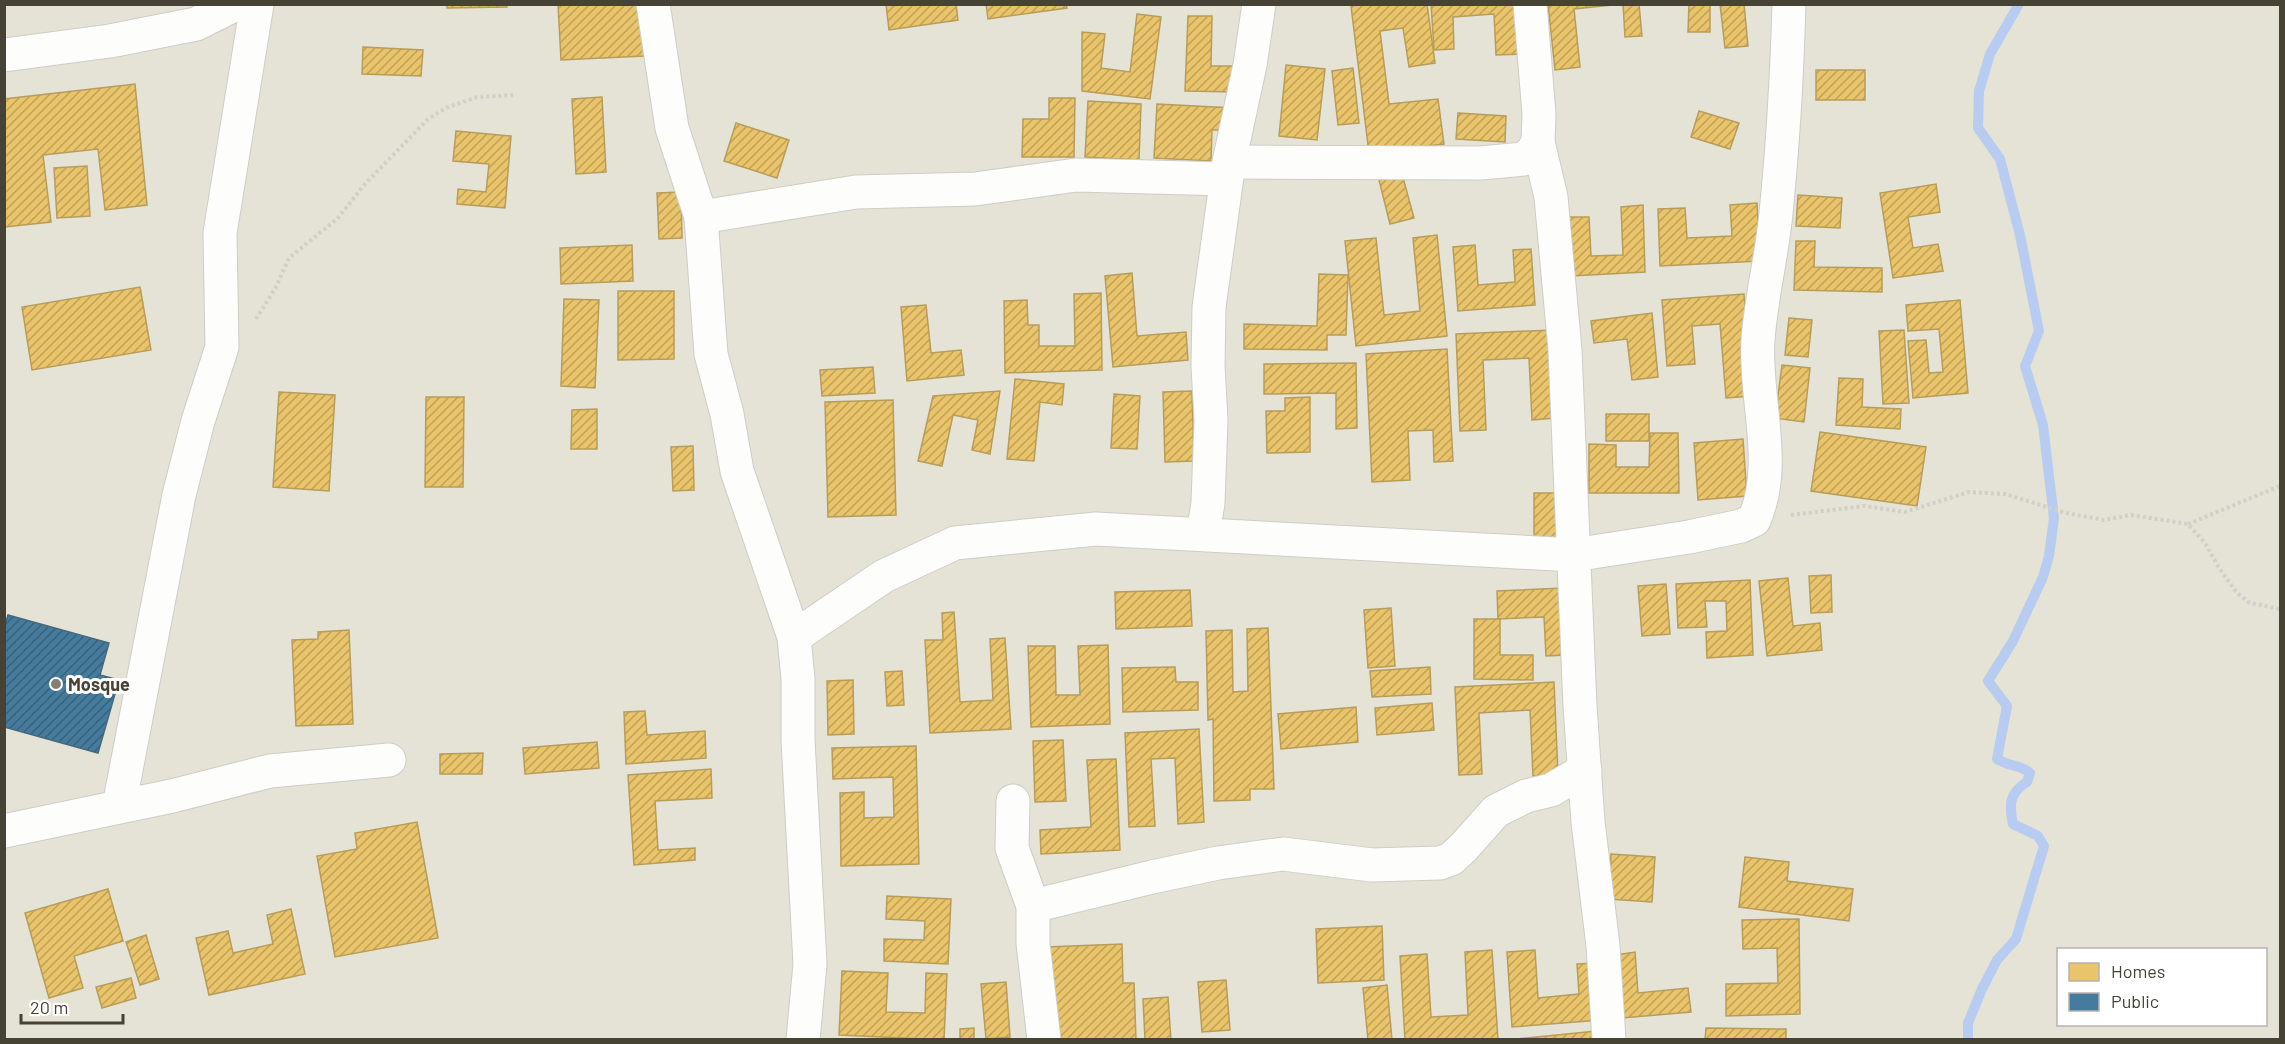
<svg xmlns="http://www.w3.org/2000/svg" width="2285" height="1044" font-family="Barlow,sans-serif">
<defs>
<pattern id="homes-hatch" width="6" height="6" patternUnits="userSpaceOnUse" patternTransform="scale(1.5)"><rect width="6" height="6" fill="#e9c46a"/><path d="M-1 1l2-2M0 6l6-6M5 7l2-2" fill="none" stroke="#bfa158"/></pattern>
<pattern id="public-hatch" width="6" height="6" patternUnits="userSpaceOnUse" patternTransform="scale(1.5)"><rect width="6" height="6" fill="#457b9d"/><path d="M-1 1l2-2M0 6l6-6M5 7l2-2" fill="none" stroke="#39617a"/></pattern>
</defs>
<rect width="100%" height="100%" fill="#f0efe8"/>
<path fill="#e4e3d5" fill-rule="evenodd" d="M5,5h2275v1034l-2275,1zM2058,950h208v74h-208z"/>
<g fill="url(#homes-hatch)" stroke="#b89d5a" stroke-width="1.5">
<polygon points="447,4 507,4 507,7 447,8"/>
<polygon points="558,4 642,4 644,56 561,60"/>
<polygon points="886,4 956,4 958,20 889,30"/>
<polygon points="986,4 1066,4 1067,8 988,19"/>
<polygon points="1362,4 1427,4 1435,63 1409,67 1403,28 1380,31 1389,104 1438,99 1444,144 1369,153 1351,6"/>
<polygon points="1431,4 1519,4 1522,54 1496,55 1494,14 1453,17 1454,49 1434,50"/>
<polygon points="1548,4 1622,4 1574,9 1580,67 1555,70"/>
<polygon points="1623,4 1639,4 1642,36 1625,37"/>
<polygon points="1689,4 1710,4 1710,32 1688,32"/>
<polygon points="1720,4 1744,4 1748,46 1725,48"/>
<polygon points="1137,14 1161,17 1150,99 1082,91 1082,32 1105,34 1101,68 1130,72"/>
<polygon points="1188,16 1212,16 1211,66 1235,66 1235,92 1185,91"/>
<polygon points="363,47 423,50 421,76 362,74"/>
<polygon points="1286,65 1325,69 1317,140 1279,136"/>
<polygon points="1353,68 1359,123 1338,125 1332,71"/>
<rect x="1816" y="70" width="49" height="30"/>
<polygon points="135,84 147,205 105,210 98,149 43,155 51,222 5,227 4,99"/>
<polygon points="602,97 606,172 576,174 572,99"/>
<polygon points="1049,98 1075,98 1074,157 1022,157 1023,119 1049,119"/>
<polygon points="1088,101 1141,104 1139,160 1085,157"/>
<polygon points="1157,104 1234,108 1232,130 1212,130 1211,161 1154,158"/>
<polygon points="1699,111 1739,123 1730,149 1691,137"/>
<polygon points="1458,113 1506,116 1505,142 1456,139"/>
<polygon points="736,123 789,140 777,178 724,161"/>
<polygon points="456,131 511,136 505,208 457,204 458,189 486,192 489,164 453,161"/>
<polygon points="87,166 90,216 57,218 54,168"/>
<polygon points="1402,174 1414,218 1390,224 1379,180"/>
<polygon points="1936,184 1940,212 1908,217 1913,248 1938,244 1943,271 1893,278 1880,193"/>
<polygon points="681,192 682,238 659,239 657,193"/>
<polygon points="1798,195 1842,198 1840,228 1796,226"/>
<polygon points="1757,203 1760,261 1660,266 1658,209 1685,208 1687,238 1732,236 1730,205"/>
<polygon points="1643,205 1645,272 1571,276 1568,217 1589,217 1591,256 1623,255 1621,207"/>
<polygon points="1437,235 1447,336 1356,346 1345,241 1376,238 1384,315 1420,311 1413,238"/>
<polygon points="1796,241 1815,241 1814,267 1882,268 1882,292 1794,290"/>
<polygon points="632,245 633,281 561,284 560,248"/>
<polygon points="1475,245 1478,285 1515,282 1513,250 1531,249 1535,305 1458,311 1453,247"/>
<polygon points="1132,273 1137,336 1186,332 1188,360 1113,367 1105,276"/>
<polygon points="1319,274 1348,275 1346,335 1327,335 1327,350 1244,349 1244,324 1317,326"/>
<polygon points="140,287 151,350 32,370 22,307"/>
<polygon points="618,291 674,291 674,359 618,360"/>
<polygon points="1101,293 1102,370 1005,373 1004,301 1027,300 1028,325 1039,325 1039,346 1075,346 1074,294"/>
<polygon points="1744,294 1752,396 1726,398 1720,324 1692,326 1695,364 1667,366 1662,300"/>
<polygon points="564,299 599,300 595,388 561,386"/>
<polygon points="1960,300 1968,393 1913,398 1908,341 1926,340 1929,373 1943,372 1939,329 1908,331 1906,305"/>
<polygon points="926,305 931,353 961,350 964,375 907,381 901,307"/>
<polygon points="1652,313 1658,377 1632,380 1627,339 1594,343 1591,321"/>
<polygon points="1789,318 1812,320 1808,357 1785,355"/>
<polygon points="1552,330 1556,418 1532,420 1529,358 1483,360 1486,430 1460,431 1456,334"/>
<polygon points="1904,330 1909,403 1883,404 1879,331"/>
<polygon points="1447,349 1453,461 1434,462 1433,430 1408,431 1410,480 1372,482 1366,354"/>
<polygon points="1356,363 1357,428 1336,429 1336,393 1264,394 1264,364"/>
<polygon points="1782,365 1810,368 1804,422 1775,418"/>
<polygon points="873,367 875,393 822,396 820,370"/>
<polygon points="1839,378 1863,379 1862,407 1901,409 1900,429 1836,425"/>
<polygon points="1015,379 1064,384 1062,405 1040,402 1034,461 1007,459"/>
<polygon points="1000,391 990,454 972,450 978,420 953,415 942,466 918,461 933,396"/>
<polygon points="1192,391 1194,461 1165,462 1163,392"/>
<polygon points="279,392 335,395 329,491 273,487"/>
<polygon points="1114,394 1140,396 1137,449 1111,448"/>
<polygon points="426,397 464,397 463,487 425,487"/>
<polygon points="1310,397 1310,452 1267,453 1266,411 1285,411 1285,398"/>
<polygon points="893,400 896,515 828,517 825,402"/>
<polygon points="597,409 597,449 571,449 572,410"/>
<rect x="1606" y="414" width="43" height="27"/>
<polygon points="1820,432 1926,447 1917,506 1811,491"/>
<polygon points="1650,433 1678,433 1679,493 1589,493 1589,444 1616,445 1616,467 1649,467"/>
<polygon points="1743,439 1747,496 1698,500 1694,443"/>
<polygon points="693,446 694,490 673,491 671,447"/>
<rect x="1534" y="493" width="25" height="49"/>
<polygon points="1831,575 1832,612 1811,613 1809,576"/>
<polygon points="1788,578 1793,626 1820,623 1822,650 1767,656 1759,581"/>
<polygon points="1750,580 1753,655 1707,658 1706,632 1727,631 1726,601 1705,601 1707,627 1678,628 1676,584"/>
<polygon points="1666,584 1670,634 1642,636 1638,586"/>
<polygon points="1564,588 1567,655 1546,656 1544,617 1498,619 1497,591"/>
<polygon points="1190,590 1192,626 1116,629 1115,592"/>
<polygon points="1391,608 1395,666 1368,668 1364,610"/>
<polygon points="954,612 960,702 993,700 990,639 1005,638 1011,729 930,733 925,640 943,640 942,613"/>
<polygon points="1474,619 1500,619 1500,655 1533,655 1533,680 1474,679"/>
<polygon points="1268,628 1274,789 1250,789 1250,800 1214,801 1213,719 1208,720 1206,631 1232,630 1233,692 1248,691 1247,629"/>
<polygon points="349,630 353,724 296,726 292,640 318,639 318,632"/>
<polygon points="1108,645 1110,724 1031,727 1028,646 1055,646 1056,695 1080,695 1078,646"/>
<polygon points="1175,667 1176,682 1198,682 1198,710 1123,712 1122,668"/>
<polygon points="1430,667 1431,694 1372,697 1370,671"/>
<polygon points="902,671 904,705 887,706 885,672"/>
<polygon points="853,680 854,734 828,735 827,681"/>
<polygon points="1554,682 1558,775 1533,776 1530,710 1479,713 1482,774 1459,775 1455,687"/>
<polygon points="1432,703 1434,730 1377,735 1375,708"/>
<polygon points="1356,707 1358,742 1281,749 1278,714"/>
<polygon points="645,711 647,735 705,731 706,758 626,764 624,712"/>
<polygon points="1199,729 1204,822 1178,824 1175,758 1151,759 1155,826 1129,827 1125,733"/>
<polygon points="1063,740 1066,801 1035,802 1033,741"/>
<polygon points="597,742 599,768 525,774 523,748"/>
<polygon points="916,746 919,864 841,866 840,793 864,792 864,818 894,817 893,777 833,779 832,748"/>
<polygon points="483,753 482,774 440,774 440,754"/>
<polygon points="1116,759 1120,850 1041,854 1040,830 1091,827 1087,760"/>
<polygon points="711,769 712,798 655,801 658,850 695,848 695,860 634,865 628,775"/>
<polygon points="417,822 438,938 335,957 317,856 357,849 355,833"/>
<polygon points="1611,854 1655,857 1652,902 1609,899"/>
<polygon points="1745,857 1789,862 1787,881 1853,889 1849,921 1739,907"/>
<polygon points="108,889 123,941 74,956 83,988 49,998 25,913"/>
<polygon points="887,896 951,899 948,964 884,961 884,939 924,940 925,921 886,919"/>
<polygon points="291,909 305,974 209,995 196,938 228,931 233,953 273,944 267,915"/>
<polygon points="1799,919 1800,1014 1726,1016 1726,984 1778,983 1777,948 1743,949 1742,920"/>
<polygon points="1382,926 1384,980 1318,983 1316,929"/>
<polygon points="146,935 159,979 140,985 126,942"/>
<polygon points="1122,944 1123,983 1134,983 1136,1040 1049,1040 1046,947"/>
<polygon points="1492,950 1498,1040 1405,1040 1400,956 1427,954 1431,1017 1468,1015 1465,952"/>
<polygon points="1535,950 1538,998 1579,994 1577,964 1597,963 1601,1020 1512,1027 1507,952"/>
<polygon points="1635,952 1638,993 1688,988 1691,1012 1622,1018 1616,955"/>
<polygon points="842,971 888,973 886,1012 925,1013 926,973 947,974 944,1040 839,1035"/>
<polygon points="131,978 136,998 102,1008 96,987"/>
<polygon points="1226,980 1230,1030 1202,1032 1198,982"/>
<polygon points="1006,982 1010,1037 986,1039 981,984"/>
<polygon points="1387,985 1392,1040 1368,1040 1363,988"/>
<polygon points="1168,997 1171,1040 1145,1040 1143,999"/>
<polygon points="974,1028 974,1040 960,1040 960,1029"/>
<polygon points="1706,1028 1786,1029 1786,1040 1705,1040"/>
<polygon points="1596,1031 1597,1040 1517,1040 1517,1039"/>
</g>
<polygon fill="url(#public-hatch)" stroke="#456a7e" stroke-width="1.5" points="8,615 109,643 100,675 119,680 98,753 4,727 4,628"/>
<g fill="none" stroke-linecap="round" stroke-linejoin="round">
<path stroke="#b7ccf0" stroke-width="10" d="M1968,1040v-17l14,-34 15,-29 19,-21 28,-93 -6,-10 -25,-12c-4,-19 -4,-31 14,-42l3,-9c-10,-9 -21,-6 -33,-14l10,-53 -19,-25 25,-40 30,-64 6,-21 5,-38 -11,-93 -18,-59 14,-35 -19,-96 -20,-76 -22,-31 1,-37 11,-37 29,-50"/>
<g stroke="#cecdc6" stroke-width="35">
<g id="minor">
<polyline points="653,4 672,128 701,217 711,354 727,414 737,471 794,637"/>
<polyline points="4,55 110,41 196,24 236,4"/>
<polyline points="1538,142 1551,197 1565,350 1580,706 1588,822 1603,946 1609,1040"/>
<polyline points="1229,162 1481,163 1524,159 1532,152 1538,142 1539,114 1530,4"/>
<polyline points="701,217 856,192 975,189 1076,175 1226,179"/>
<polyline points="1203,534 1208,503 1211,420 1208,366 1209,307 1229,162 1250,65 1259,4"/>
<polyline points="1013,801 1012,848 1033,906 1033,943 1044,1040"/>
<polyline points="119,806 179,495 198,421 222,347 220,233 257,4"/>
<polyline points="4,831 172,796 270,771 389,760"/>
<polyline points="1033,906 1152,877 1218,863 1283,854 1372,865 1440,863 1451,859 1463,848 1496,811 1526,796 1551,790 1585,770"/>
<path d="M803,1040l7,-76 -12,-224v-61l-4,-42 90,-61 71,-33 141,-14 478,26 115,-18 52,-11 13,-6c25,-56 0,-122 4,-180 3,-43 14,-84 18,-127 7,-69 11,-139 13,-209"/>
</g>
</g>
<g stroke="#d1cfc9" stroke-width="4" stroke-dasharray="3 3" stroke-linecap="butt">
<polyline points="256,319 276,287 289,258 337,219 365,184 428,119 446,108 477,97 516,95"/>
<polyline points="1791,515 1864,506 1905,512 1969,492 2005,494 2066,513 2104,520 2131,515 2188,524 2205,543 2219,568 2237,593 2250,603 2280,609"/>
<polyline points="2188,524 2280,486"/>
</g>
<use href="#minor" stroke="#fdfdfc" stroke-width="33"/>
</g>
<circle fill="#827f73" stroke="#fff" stroke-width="2" cx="56" cy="684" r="6"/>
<g text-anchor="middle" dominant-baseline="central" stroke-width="6" stroke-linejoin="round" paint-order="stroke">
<g font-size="18" font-weight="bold" fill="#464334" stroke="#fff" text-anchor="start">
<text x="68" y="684">Mosque</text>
</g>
</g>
<rect width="2285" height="1044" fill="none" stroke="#464334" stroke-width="12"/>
<rect x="2057" y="948" width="210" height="78" fill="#ffffff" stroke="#b5b4ae" stroke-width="1.5"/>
<rect x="2069" y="963" width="30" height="18" fill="#e9c46a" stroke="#b5b4ae" stroke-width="1.5"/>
<text x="2111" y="978" font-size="18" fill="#464334">Homes</text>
<rect x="2069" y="993" width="30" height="18" fill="#457b9d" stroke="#b5b4ae" stroke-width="1.5"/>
<text x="2111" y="1008" font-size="18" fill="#464334">Public</text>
<path d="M21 1014v9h102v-9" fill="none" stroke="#464334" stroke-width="3"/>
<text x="30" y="1014" font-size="18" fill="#464334" stroke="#ffffff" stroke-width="4.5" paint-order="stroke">20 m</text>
</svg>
